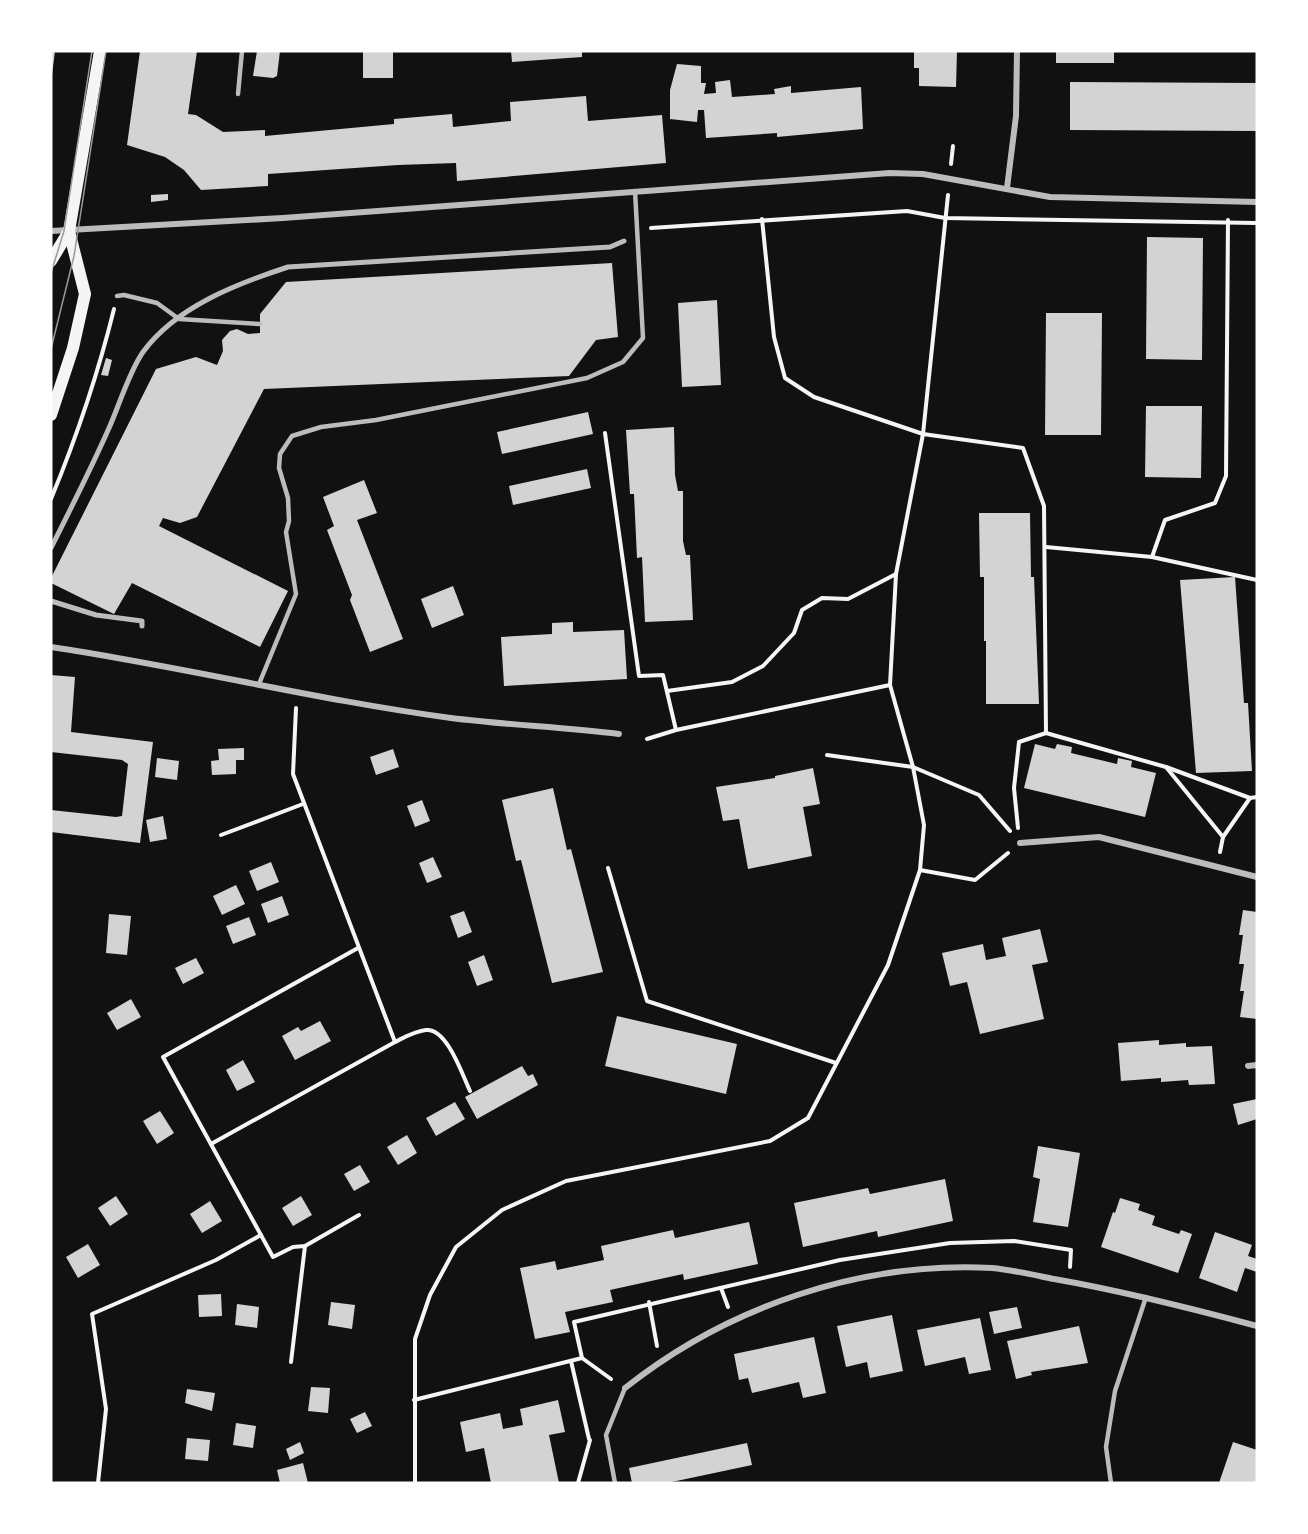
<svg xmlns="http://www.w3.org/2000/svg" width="1308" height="1534" font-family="'Fira Sans Condensed',sans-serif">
<rect width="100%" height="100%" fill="#111"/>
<g fill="#d3d3d3">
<polygon points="51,51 55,51 52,75 51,75"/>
<polygon points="140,51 197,51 188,114 196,115 223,132 265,130 265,136 394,124 394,119 452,114 453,127 511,121 510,102 586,96 588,121 662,115 666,163 457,181 456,163 398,165 268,174 268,186 201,190 184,170 165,157 127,145"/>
<polygon points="257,51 280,51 277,76 273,78 253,76"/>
<rect x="363" y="51" width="30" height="27"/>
<polygon points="511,51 582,51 582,57 512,62"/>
<polygon points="914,51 957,51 956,87 919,86 919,68 914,68"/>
<rect x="1056" y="51" width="58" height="12"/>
<polygon points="677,64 701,66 701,83 706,83 704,94 716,93 715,82 730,80 732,97 775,94 774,89 791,86 791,93 861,87 863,129 777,137 777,133 706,138 704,110 698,110 697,122 670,119 670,90"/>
<polygon points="1070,82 1257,83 1257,131 1070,130"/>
<polygon points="168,194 168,200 151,202 151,195"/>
<polygon points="1147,237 1203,238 1202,360 1146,359"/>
<polygon points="612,263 618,337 596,340 569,376 264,389 197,517 180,523 163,518 159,526 288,591 260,647 132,583 114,614 51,583 51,578 156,369 196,357 217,365 223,351 222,340 230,331 237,329 248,334 260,333 260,314 286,282"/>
<polygon points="717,300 721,385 682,387 678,303"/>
<polygon points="1046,313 1102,313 1101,435 1045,435"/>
<polygon points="106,358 112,360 108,376 101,375"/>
<polygon points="1146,406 1202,406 1201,478 1145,477"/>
<polygon points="588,412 593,434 502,454 497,432"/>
<polygon points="674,427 675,475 678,491 683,491 683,541 686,555 690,555 693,620 645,622 642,557 637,558 634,494 630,494 626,430"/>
<polygon points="587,469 591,488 513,505 509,486"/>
<polygon points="364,480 377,513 357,520 403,639 370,652 350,600 352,595 327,530 334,526 323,497"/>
<polygon points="979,513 1030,513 1031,577 1034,577 1039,704 986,704 986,641 984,641 984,577 980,577"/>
<polygon points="1235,577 1244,703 1248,703 1252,771 1196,773 1180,580"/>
<polygon points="453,586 464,615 432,628 421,599"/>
<polygon points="573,622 573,632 624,630 627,679 504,686 501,637 552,634 552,623"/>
<polygon points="51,675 75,677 71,732 153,742 140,843 51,832 51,810 116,817 122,816 128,764 122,760 51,752"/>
<polygon points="1035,744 1055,749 1057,744 1072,747 1071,753 1117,764 1118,758 1132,761 1131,767 1156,773 1145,817 1024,788"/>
<polygon points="244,748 244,760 236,760 236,774 212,775 211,761 219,760 218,749"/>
<polygon points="393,749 399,767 376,775 370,757"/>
<polygon points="157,758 179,761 177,780 155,777"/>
<polygon points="813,768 820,804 803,807 812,856 748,869 739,819 723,821 716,787 775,778 775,776"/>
<polygon points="553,788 567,850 571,849 603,972 552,983 521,860 516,861 502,800"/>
<polygon points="422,800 430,821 415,827 407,806"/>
<polygon points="163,816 167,839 150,842 146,820"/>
<polygon points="433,857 442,877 427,883 419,863"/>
<polygon points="271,862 279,882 257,891 249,871"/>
<polygon points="236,885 245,904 222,915 213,896"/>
<polygon points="282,896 289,915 268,923 261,904"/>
<polygon points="1243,910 1257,912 1257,1019 1240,1017 1244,991 1240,991 1244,964 1239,964 1243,935 1239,935"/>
<polygon points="464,911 472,932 458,938 450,916"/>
<polygon points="109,914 131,916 127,955 106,953"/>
<polygon points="249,917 256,935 233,944 226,926"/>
<polygon points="1040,929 1048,962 1032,965 1044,1019 980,1034 967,982 950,986 942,953 983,944 986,960 1006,956 1002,938"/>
<polygon points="484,955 493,980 477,986 468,962"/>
<polygon points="196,958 204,973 183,984 175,968"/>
<polygon points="131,999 141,1017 117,1030 107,1013"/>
<polygon points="617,1016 737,1044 726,1094 605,1066"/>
<polygon points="320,1021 331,1041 295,1060 282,1036 298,1027 301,1031"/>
<polygon points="1159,1040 1159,1045 1186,1043 1186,1047 1212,1046 1215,1084 1189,1085 1188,1080 1161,1082 1161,1078 1121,1081 1118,1043"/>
<polygon points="243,1060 255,1082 237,1091 226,1070"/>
<polygon points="522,1066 528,1076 533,1074 538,1085 477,1119 465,1097"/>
<polygon points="1257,1099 1257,1119 1238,1125 1233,1104"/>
<polygon points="455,1102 465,1119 436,1136 426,1118"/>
<polygon points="160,1111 174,1133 157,1144 143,1121"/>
<polygon points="407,1135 417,1153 398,1165 387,1147"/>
<polygon points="1038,1146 1080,1153 1068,1227 1033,1222 1040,1179 1033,1177"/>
<polygon points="360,1165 370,1182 354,1191 344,1174"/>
<polygon points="945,1179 953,1221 878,1237 877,1231 803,1247 794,1203 868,1188 870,1194"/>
<polygon points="116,1196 128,1214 110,1226 98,1208"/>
<polygon points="301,1196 312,1215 293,1226 282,1208"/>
<polygon points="1120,1198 1140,1204 1138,1210 1155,1216 1152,1225 1179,1234 1181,1230 1192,1234 1178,1273 1101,1247 1113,1212 1115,1213"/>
<polygon points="210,1201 222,1221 202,1233 190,1214"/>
<polygon points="749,1222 758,1264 684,1280 683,1274 610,1290 613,1302 565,1312 570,1332 535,1339 520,1268 555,1261 557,1270 604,1260 601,1246 673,1230 675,1238"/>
<polygon points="1215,1232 1252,1245 1248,1256 1257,1259 1257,1272 1245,1268 1237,1292 1199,1278"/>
<polygon points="88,1244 100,1265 78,1278 66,1257"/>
<polygon points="221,1294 222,1316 199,1317 198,1295"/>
<polygon points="331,1302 355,1305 352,1329 328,1325"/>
<polygon points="237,1304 259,1307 257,1328 235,1325"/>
<polygon points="1017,1307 1022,1328 994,1334 989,1312"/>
<polygon points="892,1315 903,1371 870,1378 867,1362 846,1367 837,1326"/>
<polygon points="980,1318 991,1370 969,1374 965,1357 925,1366 917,1330"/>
<polygon points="1079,1326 1088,1363 1031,1372 1032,1375 1016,1379 1007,1341"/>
<polygon points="814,1337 826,1393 803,1398 799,1382 752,1393 748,1378 739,1380 734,1354"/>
<polygon points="311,1387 330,1388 328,1413 308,1411"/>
<polygon points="187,1389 215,1393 212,1411 185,1403"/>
<polygon points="558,1400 565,1432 549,1435 559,1483 491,1483 484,1448 466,1452 460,1422 500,1413 503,1429 523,1425 520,1409"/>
<polygon points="365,1412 372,1426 357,1433 350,1419"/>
<polygon points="236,1423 256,1426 253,1448 233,1445"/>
<polygon points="187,1438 210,1440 208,1461 185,1459"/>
<polygon points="300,1442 304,1453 290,1460 286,1449"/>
<polygon points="1233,1442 1257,1450 1257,1483 1219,1483"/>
<polygon points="747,1443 752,1465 667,1483 632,1483 629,1468"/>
<polygon points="303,1463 308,1483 280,1483 277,1470"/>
</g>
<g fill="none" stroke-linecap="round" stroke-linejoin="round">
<g stroke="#f5f5f5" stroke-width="4">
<polyline points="951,164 953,146"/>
<polyline points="762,219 774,337 785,378 814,397 923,434 1023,448 1044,506 1046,733 1019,742 1014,788 1018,828"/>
<polyline points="651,228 907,211 945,218 1257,223"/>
<polyline points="605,433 639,676 663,675 676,730"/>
<path d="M51,499c26,-63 47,-125 63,-190"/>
<polyline points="1046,547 1152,557 1257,580"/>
<polyline points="1152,557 1165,520 1215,503 1226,476 1228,220"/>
<polyline points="667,691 732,682 763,666 794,633 802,610 822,598 848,599 896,574"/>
<polyline points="296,708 293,774 395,1042"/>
<polyline points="1046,733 1166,767 1223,837 1220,852"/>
<polyline points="647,739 676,730 890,685"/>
<polyline points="827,755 913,767 979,795 1010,831"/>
<polyline points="1166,767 1250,798 1257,797"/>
<polyline points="221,835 303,804"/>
<polyline points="1223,837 1250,798"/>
<polyline points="608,868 647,1001 836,1063"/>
<polyline points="920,870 924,825 913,767 890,685 896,574 923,434 948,195"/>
<polyline points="358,948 163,1057 273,1257 293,1247 305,1246 359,1215"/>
<path d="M211,1144l184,-102c10,-5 20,-11 31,-12 21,-2 36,44 44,61"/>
<polyline points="721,1288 728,1307"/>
<polyline points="649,1302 657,1346"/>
<polyline points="582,1358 574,1322 840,1260 950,1243 1014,1241 1071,1250 1070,1267"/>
<polyline points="571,1361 589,1439"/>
<polyline points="291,1362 305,1246"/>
<polyline points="414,1400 582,1358 611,1379"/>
<polyline points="98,1483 106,1409 92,1314 216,1260 261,1235"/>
<polyline points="415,1483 415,1339 430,1295 456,1247 502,1210 566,1181 770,1141 808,1118 888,965 920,870 975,880 1008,853"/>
<polyline points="578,1483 590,1440"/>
</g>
<g stroke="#bcbcbc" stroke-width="4.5">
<polyline points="238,94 242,51"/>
<polyline points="117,296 124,295 157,303 179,319 260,324"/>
<polyline points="259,684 296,594 286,532 289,521 288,498 279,468 280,454 292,436 321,427 376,420 587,378 623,362 643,338 635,191"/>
<polyline points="615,1483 606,1435 625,1388"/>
<polyline points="1111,1483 1106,1447 1115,1391 1146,1297"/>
</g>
<g stroke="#bcbcbc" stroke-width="5">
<path d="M51,548c20,-40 40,-79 58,-120 10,-22 20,-56 34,-76 33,-45 93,-68 145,-85l322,-20 14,-6"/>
<polyline points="51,601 96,615 142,621 142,626"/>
</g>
<g stroke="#bcbcbc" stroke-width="6">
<polyline points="1007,188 1016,116 1017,51"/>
<polyline points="51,231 283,218 890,173 923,174 1050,197 1257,202"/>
<path d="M51,647c134,20 266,53 400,71 55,7 112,9 168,16"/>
<polyline points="1020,843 1099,837 1257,877"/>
<polyline points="1248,1066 1257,1065"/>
<path d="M625,1388c102,-81 235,-127 367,-120 20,2 42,7 62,11 69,12 136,29 203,47"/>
</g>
<g stroke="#f5f5f5" stroke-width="12">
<polyline points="51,261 69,231 100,51"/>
<polyline points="51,415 73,348 85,294 69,231"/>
</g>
<g stroke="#9a9a9a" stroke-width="1.5">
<polyline points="51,273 64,231 92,51"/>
<polyline points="51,349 74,256 106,51"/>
</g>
</g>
<rect width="1308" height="1534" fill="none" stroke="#ffffff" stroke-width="105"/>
</svg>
